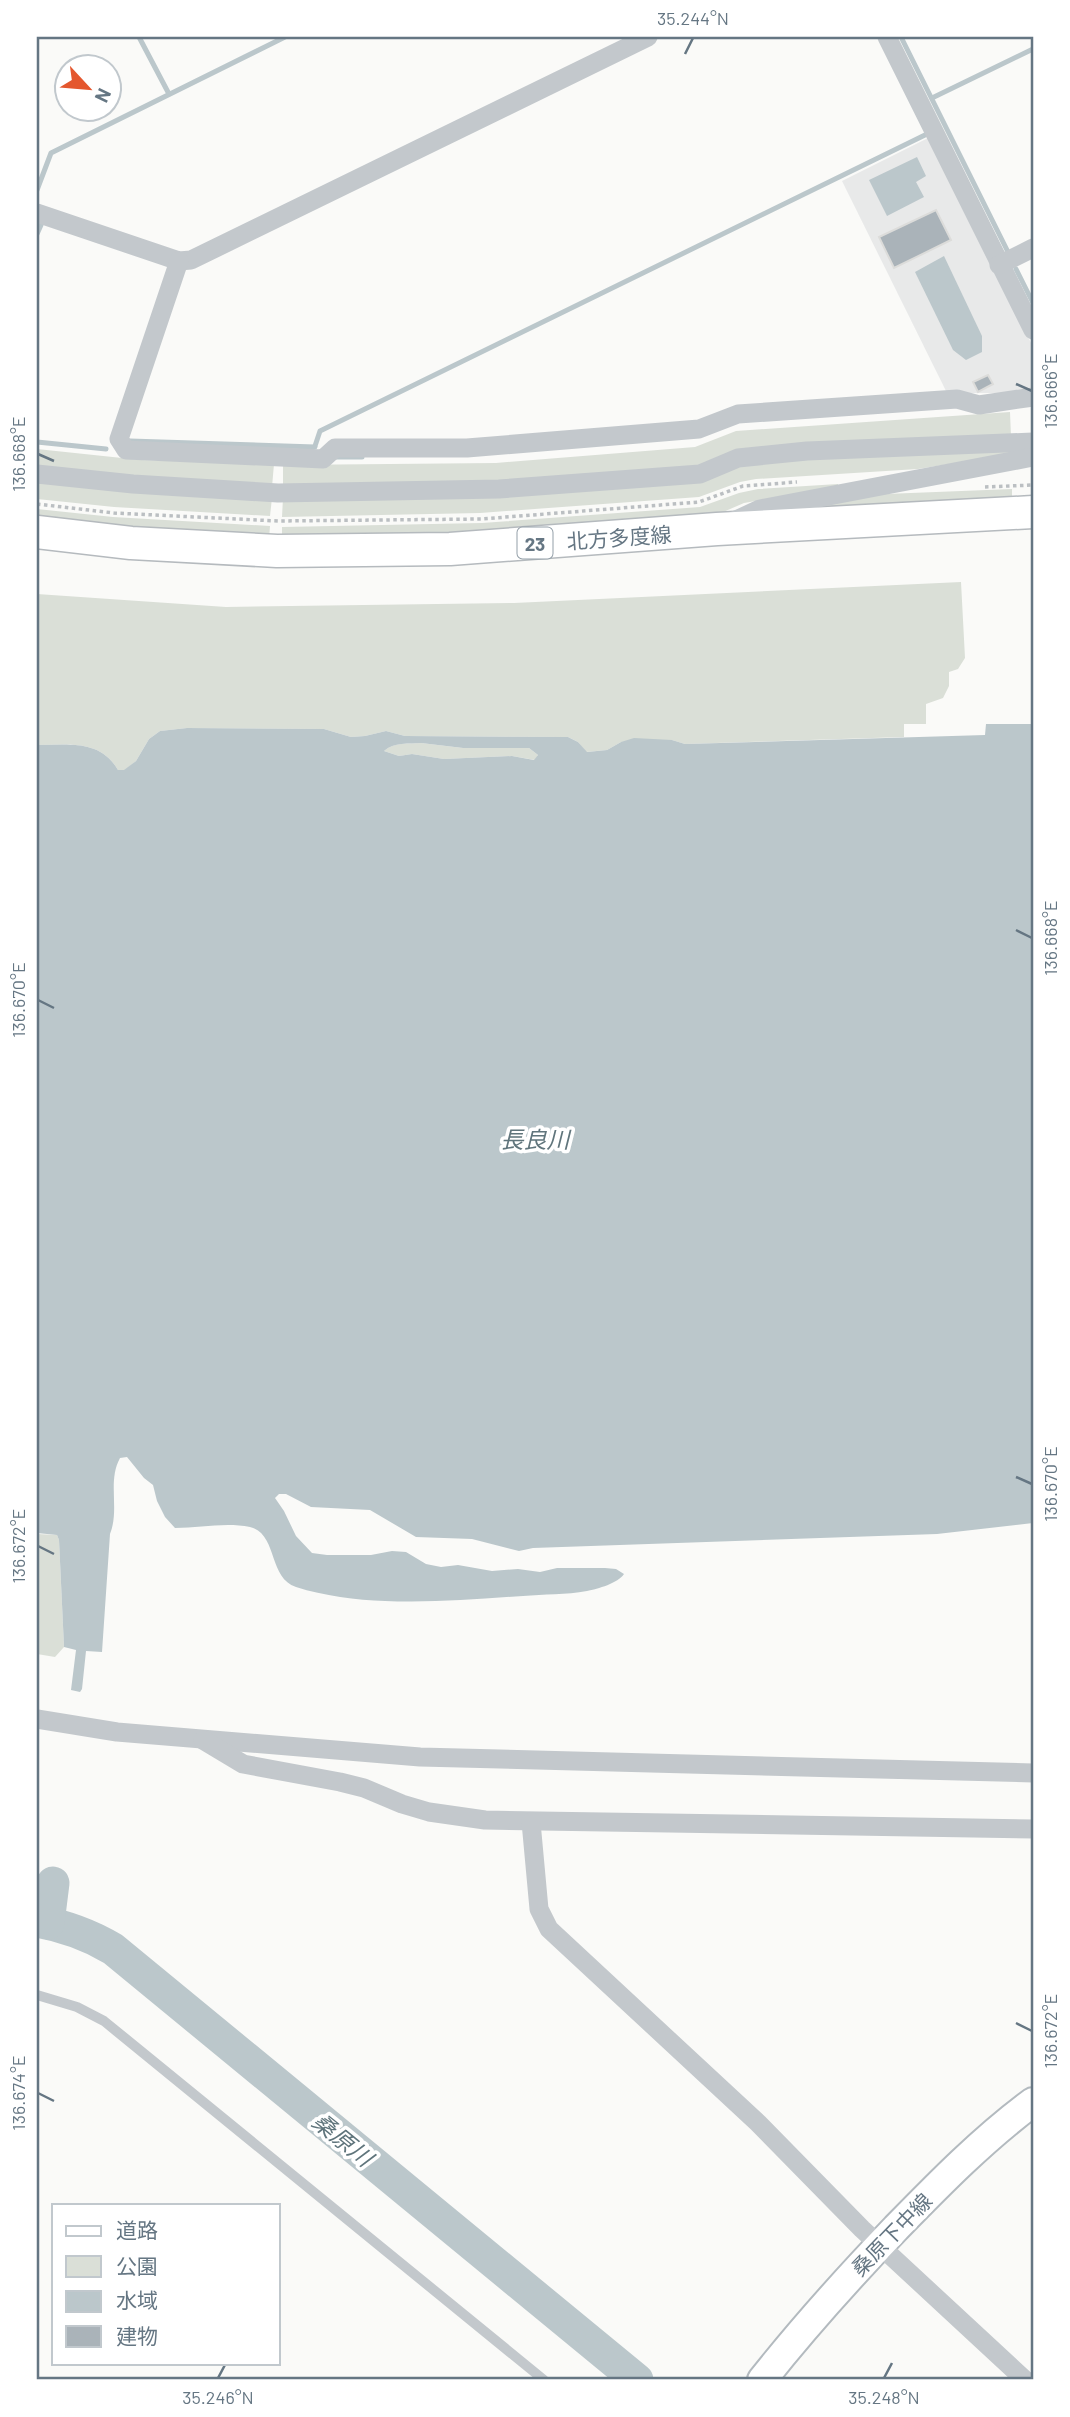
<svg xmlns="http://www.w3.org/2000/svg" width="1070" height="2417" font-family="Barlow,'Noto Sans JP',sans-serif">
<rect width="100%" height="100%" fill="#fafaf8"/>
<polygon fill="#e8e9e9" points="930,137 1033,347 1033,387 1002,393 947,393 842,181"/>
<g fill="#dadfd7">
<polygon points="1010,412 1011,437 695,469 498,483 283,487 283,465 496,463 695,447 736,431"/>
<polygon points="1011,447 1011,454 918,469 756,479 740,482 699,497 480,513 282,517 283,498 745,462"/>
<polygon points="37,449 141,460 274,464 272,487 37,468"/>
<polygon points="37,480 272,498 270,516 114,507 37,499"/>
<polygon points="838,484 838,486 744,503 707,519 486,536 282,539 282,527 482,523 700,507 739,493 758,489"/>
<polygon points="1012,489 1012,501 761,515 860,495"/>
<polygon points="37,509 113,517 270,526 269,539 37,522"/>
<path d="M961,582l4,76 -7,11 -9,3v14l-6,12 -17,6v20h-22v13l-219,7 -13,-4 -51,2 -14,8 -21,2 -8,-10 -10,-5 -163,-1 -19,-5 -21,5 -14,1 -27,-8 -137,-1 -27,3 -11,8 -13,22 -11,9h-7c-18,-31 -50,-25 -81,-25v-151l189,13 288,-4z"/>
<path d="M421,743l42,5h66l9,7 -3,5 -23,-4 -68,3 -32,-5 -13,2 -15,-5c10,-9 24,-7 37,-8z"/>
<polygon points="37,1534 57,1535 59,1540 64,1647 55,1657 37,1654"/>
</g>
<g fill="#bbc7cb" fill-rule="evenodd">
<polygon points="917,157 926,176 916,182 924,197 887,216 869,180"/>
<polygon points="944,256 982,336 982,352 966,360 953,350 915,272"/>
<path d="M986,724h46l1,799 -96,11 -404,14 -14,3 -47,-12 -56,-2 -46,-27 -59,-3 -25,-13h-7l-4,4 9,13 12,25 16,17 15,2h44l21,-4 14,1 20,12 15,3 17,-2 34,6 26,-2 22,3 17,-4h48l11,1 8,5c-6,9 -26,15 -37,17 -21,4 -43,3 -64,5 -46,3 -92,7 -138,5 -29,-1 -61,-5 -89,-14 -28,-9 -18,-53 -46,-60 -25,-5 -50,1 -75,1l-10,-11 -8,-16 -4,-16 -9,-7 -17,-21 -7,1c-13,24 0,51 -10,76l-8,118 -16,-1 -4,38 -2,3 -9,-2 5,-40 -12,-3 -5,-107 -2,-5 -20,-2v-788c31,0 63,-6 81,25h6l12,-9 13,-22 11,-8 27,-3 137,1 27,8 14,-1 21,-5 19,5 163,1 10,5 9,10 20,-2 14,-8 13,-4 38,2 13,4 300,-9zM421,743l42,5h66l9,7 -4,5 -22,-4 -68,3 -32,-5 -13,2 -15,-5c10,-9 25,-7 37,-8z"/>
</g>
<g fill="none" stroke-linecap="round" stroke-linejoin="round">
<g stroke="#bbc7cb" stroke-width="5">
<polyline points="139,37 169,94"/>
<polyline points="901,37 1008,252"/>
<polyline points="932,98 1033,49"/>
<polyline points="37,190 51,153 285,37"/>
<polyline points="37,234 41,225"/>
<polyline points="1016,269 1033,303"/>
<polyline points="130,441 315,447"/>
<polyline points="37,442 106,449"/>
<polyline points="315,446 320,431 925,135"/>
<polyline points="334,457 362,457"/>
</g>
<g stroke="#bbc7cb" stroke-width="33">
<path d="M37,1921c28,5 51,13 76,28l524,431"/>
<polyline points="48,1923 53,1883"/>
</g>
</g>
<g fill="#aab3b9" stroke="#dcdcda" stroke-width="2">
<polygon points="936,210 951,240 894,268 879,237"/>
<polygon points="988,375 993,384 978,392 973,382"/>
</g>
<g fill="none" stroke-linecap="round" stroke-linejoin="round">
<g stroke="#b3babf" stroke-width="32">
<path id="secondary" d="M762,2380c42,-53 87,-103 134,-152 44,-45 87,-89 137,-126"/>
</g>
<g stroke="#b5babe" stroke-width="35">
<polyline id="primary" points="37,532 131,543 277,551 450,549 717,529 1033,512"/>
</g>
<g stroke="#bbbfc2" stroke-width="3.5" stroke-dasharray="3.5 3.5" stroke-linecap="butt">
<polyline points="985,487 1033,485"/>
<polyline points="37,504 114,513 278,521 481,519 699,502 743,486 797,482"/>
</g>
<polyline stroke="#c3c8cc" stroke-width="10" points="37,1995 77,2007 104,2021 544,2380"/>
<g stroke="#c3c8cc" stroke-width="19">
<polyline points="887,37 1033,330"/>
<polyline points="37,213 179,261 191,260 648,37"/>
<polyline points="179,261 119,439 126,450 323,459 335,448 467,448 699,429 738,414 957,399 979,405 1033,397"/>
<polyline points="999,265 1033,248"/>
<polyline points="37,474 133,484 278,493 499,489 700,474 738,458 807,451 1033,442"/>
<polyline points="734,521 760,509 1033,457"/>
<polyline points="37,1719 117,1732 420,1757 1033,1773"/>
<polyline points="203,1740 243,1764 340,1782 364,1788 402,1804 429,1812 485,1820 1033,1829"/>
<polyline points="531,1822 539,1909 549,1929 758,2123 862,2229 1025,2380"/>
</g>
<use href="#secondary" stroke="#fff" stroke-width="28"/>
<use href="#primary" stroke="#fff" stroke-width="32"/>
</g>
<path fill="none" stroke="#657683" stroke-width="2.5" d="M685,54l8,-16M1016,384l16,7M38,454l16,7M1016,930l16,8M38,1000l16,8M1016,1477l16,7M38,1546l16,8M1016,2023l16,8M38,2093l16,8M218,2378l8,-15M884,2378l8,-15"/>
<g text-anchor="middle" dominant-baseline="central" stroke-width="7" stroke-linejoin="round" paint-order="stroke">
<rect fill="#fff" stroke="#939fa8" stroke-width="2" x="517.5" y="527.5" width="35" height="31" rx="5"/>
<g font-size="19" font-weight="bold" fill="#657683">
<text x="535" y="543">23</text>
</g>
<g font-size="21" fill="#657683" stroke="#fff">
<text transform="translate(619 537) rotate(-4)">北方多度線</text>
<text transform="translate(891 2234) rotate(-46)">桑原下中線</text>
</g>
<g font-size="23" font-style="italic" fill="#60757c" stroke="#fff">
<text x="535" y="1139">長良川</text>
<text transform="translate(343 2139) rotate(39)">桑原川</text>
</g>
</g>
<rect width="1070" height="2417" fill="none" stroke="#ffffff" stroke-width="77"/>
<rect x="52" y="2204" width="228" height="161" fill="#ffffff" stroke="#c1c8cd" stroke-width="2"/>
<rect x="66" y="2226" width="35" height="10" fill="#ffffff" stroke="#c1c8cd" stroke-width="2"/>
<text x="116" y="2238" font-size="21" fill="#657683">道路</text>
<rect x="66" y="2256" width="35" height="21" fill="#dadfd7" stroke="#c1c8cd" stroke-width="2"/>
<text x="116" y="2274" font-size="21" fill="#657683">公園</text>
<rect x="66" y="2291" width="35" height="21" fill="#bbc7cb" stroke="#c1c8cd" stroke-width="2"/>
<text x="116" y="2308" font-size="21" fill="#657683">水域</text>
<rect x="66" y="2326" width="35" height="21" fill="#aab3b9" stroke="#c1c8cd" stroke-width="2"/>
<text x="116" y="2344" font-size="21" fill="#657683">建物</text>
<g transform="translate(88 88) rotate(116)"><circle r="33" fill="#ffffff" stroke="#c1c8cd" stroke-width="2"/>
<path d="M0-5L12 26L0 18L-12 26Z" fill="#e4572e"/>
<text y="-10" font-size="19" font-weight="bold" text-anchor="middle" fill="#657683">N</text>
</g>
<rect x="38" y="38" width="994" height="2340" fill="none" stroke="#657683" stroke-width="2.5"/>
<g font-size="18" text-anchor="middle" fill="#657683">
<text x="693" y="25">35.244°N</text>
<text transform="translate(1051 391) rotate(-90)" y="6">136.666°E</text>
<text transform="translate(19 454) rotate(-90)" y="6">136.668°E</text>
<text transform="translate(1051 938) rotate(-90)" y="6">136.668°E</text>
<text transform="translate(19 1000) rotate(-90)" y="6">136.670°E</text>
<text transform="translate(1051 1484) rotate(-90)" y="6">136.670°E</text>
<text transform="translate(19 1546) rotate(-90)" y="6">136.672°E</text>
<text transform="translate(1051 2031) rotate(-90)" y="6">136.672°E</text>
<text transform="translate(19 2093) rotate(-90)" y="6">136.674°E</text>
<text x="218" y="2404">35.246°N</text>
<text x="884" y="2404">35.248°N</text>
</g>
</svg>
